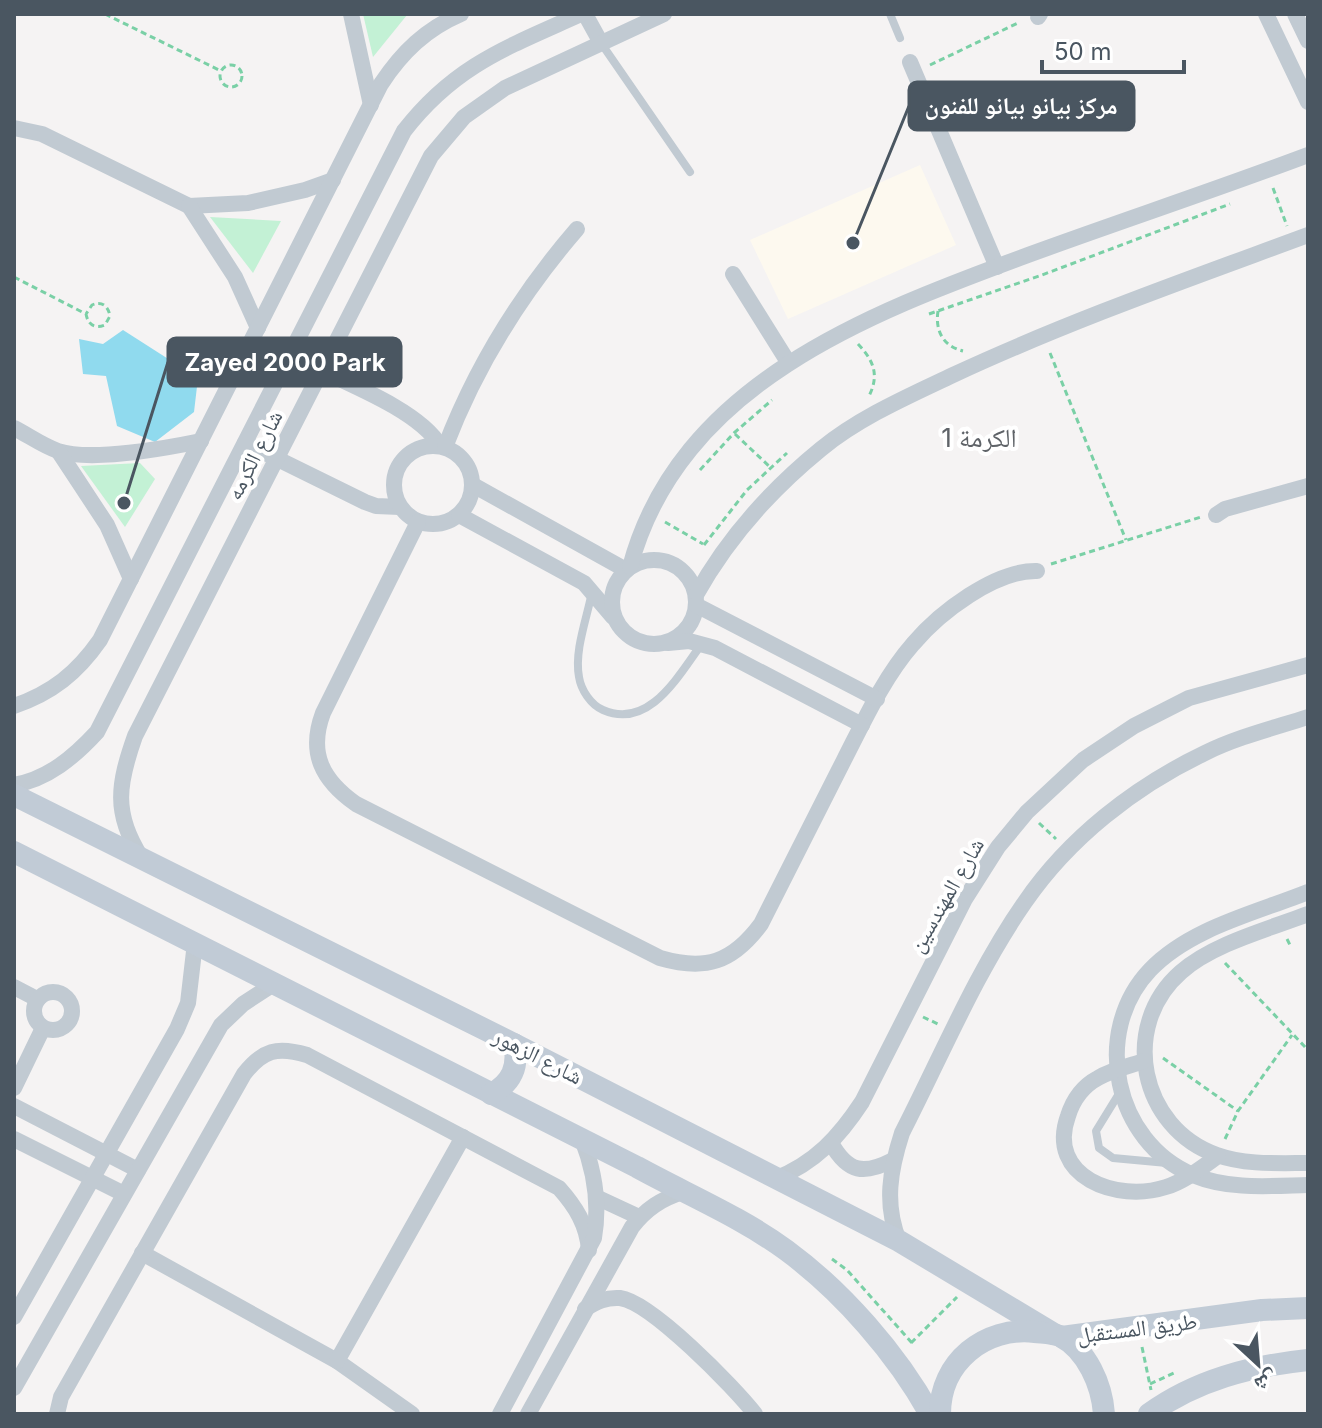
<svg xmlns="http://www.w3.org/2000/svg" width="1322" height="1428" font-family="Inter,'Noto Naskh Arabic',sans-serif">
<rect width="100%" height="100%" fill="#f5f3f3"/>
<polygon fill="#fdf9ef" points="920,165 956,245 788,319 750,240"/>
<g fill="#c3f1d5">
<polygon points="363,14 407,15 373,57"/>
<polygon points="210,217 281,221 253,273"/>
<polygon points="140,463 155,479 125,527 81,466"/>
</g>
<polygon fill="#90daee" points="123,330 198,378 194,412 155,442 117,426 106,376 83,374 79,339 103,344"/>
<g fill="none" stroke-linecap="round" stroke-linejoin="round">
<g stroke="#7ad0a6" stroke-width="3" stroke-dasharray="6 4" stroke-linecap="butt">
<polyline points="105,14 221,71"/>
<circle cx="231" cy="76" r="11"/>
<polyline points="930,65 1020,22"/>
<polyline points="1273,188 1287,226"/>
<path d="M14,277l72,37c2,11 9,15 19,11l5,-9c-2,-11 -9,-15 -18,-11l-6,9"/>
<path d="M938,311c-3,20 5,35 25,40"/>
<polyline points="929,314 1042,275 1230,204"/>
<path d="M858,344c15,16 22,30 11,52"/>
<polyline points="1050,353 1126,540"/>
<polyline points="735,434 770,467"/>
<polyline points="700,470 734,433 772,400"/>
<polyline points="665,522 703,544"/>
<polyline points="704,545 747,490 787,453"/>
<polyline points="1051,564 1201,517"/>
<polyline points="1039,823 1056,839"/>
<polyline points="1287,939 1291,947"/>
<polyline points="1225,963 1308,1050"/>
<polyline points="923,1017 938,1024"/>
<polyline points="1163,1058 1238,1111"/>
<polyline points="1225,1139 1238,1111 1292,1035"/>
<polyline points="832,1259 847,1270 912,1343"/>
<polyline points="911,1343 957,1297"/>
<polyline points="1142,1347 1151,1390"/>
<polyline points="1150,1384 1176,1372"/>
</g>
<g stroke="#c1cad2" stroke-width="8">
<polyline points="890,14 900,38"/>
<polyline points="601,43 690,172"/>
<path d="M592,592c-5,26 -18,59 -13,85 2,13 12,28 24,33 46,20 75,-34 98,-65"/>
<polyline points="1120,1092 1096,1131 1099,1148 1113,1158 1167,1163"/>
</g>
<g stroke="#c1cad2" stroke-width="16">
<polyline points="351,14 371,105"/>
<polyline points="585,14 601,43"/>
<polyline points="1266,14 1308,102"/>
<polyline points="1295,14 1308,41"/>
<polyline points="1038,17 1040,14"/>
<polyline points="910,62 997,267"/>
<polyline points="14,128 42,134 189,206 248,203 305,190 333,180"/>
<polyline points="189,206 235,277 258,328"/>
<polyline points="733,274 788,362"/>
<path d="M289,355c41,22 129,52 151,91"/>
<path d="M14,428c14,7 29,18 44,23 33,11 109,-3 143,-10"/>
<polyline points="245,443 365,502 376,506 400,507"/>
<circle cx="433" cy="485" r="39"/>
<path d="M445,447c31,-81 75,-152 132,-218"/>
<polyline points="59,452 107,525 131,579"/>
<polyline points="473,485 626,570"/>
<polyline points="459,515 584,583 613,617"/>
<polyline points="1216,515 1225,509 1308,486"/>
<path d="M418,522l-95,191c-15,40 -1,67 33,91l304,154c45,13 72,5 101,-34 27,-54 55,-109 83,-164 20,-39 40,-83 69,-116 26,-31 82,-74 124,-73"/>
<circle cx="654" cy="602" r="42"/>
<path d="M630,567c49,-183 238,-253 398,-312 93,-34 187,-65 280,-100"/>
<path d="M696,595c31,-56 76,-106 125,-146 39,-32 88,-53 132,-74 116,-54 236,-96 355,-140"/>
<polyline points="696,605 877,699"/>
<polyline points="668,643 689,641 715,648 862,725"/>
<path d="M14,706c38,-13 63,-33 86,-66l281,-556c21,-32 45,-55 80,-70"/>
<path d="M14,785c34,-6 60,-28 83,-53l307,-601c51,-66 104,-84 177,-117"/>
<path d="M141,857c-28,-44 -23,-73 -6,-121l296,-580 33,-39 41,-29 159,-74"/>
<path d="M1308,892c-52,21 -118,36 -158,78 -59,62 -36,172 43,205 36,15 77,11 115,10"/>
<path d="M1308,914c-39,15 -96,30 -127,58 -62,54 -41,156 36,183 28,10 62,8 91,8"/>
<polyline points="14,987 37,999"/>
<circle cx="53" cy="1011" r="19"/>
<path d="M1144,1061c-15,5 -33,9 -46,17 -15,8 -25,22 -30,38 -22,61 49,87 98,71 19,-6 35,-19 52,-31"/>
<polyline points="14,1088 43,1028"/>
<polyline points="14,1106 138,1170"/>
<polyline points="14,1139 124,1194"/>
<path d="M831,1143c17,30 33,32 62,17"/>
<path d="M775,1179c40,-16 64,-42 87,-77l103,-203 33,-52 29,-35 56,-52 51,-34 55,-28 119,-33"/>
<polyline points="596,1197 639,1217"/>
<path d="M899,1241c-15,-37 -9,-71 3,-108 39,-76 74,-161 123,-231 44,-64 109,-115 180,-149 32,-16 69,-25 103,-36"/>
<polyline points="142,1253 337,1361 412,1414"/>
<path d="M585,1309c11,-7 21,-12 35,-11 31,4 114,89 135,116"/>
<polyline points="14,1317 177,1029 188,1003 195,943"/>
<polyline points="337,1361 463,1137"/>
<polyline points="14,1388 221,1025 243,1004 275,983"/>
<path d="M57,1414l4,-17 183,-323c19,-24 33,-28 63,-19l252,133c17,19 28,37 30,62"/>
<path d="M500,1414l94,-176c6,-35 1,-66 -12,-99"/>
<path d="M528,1414l104,-187c14,-18 29,-28 51,-35"/>
</g>
<g stroke="#c1cbd6" stroke-width="22">
<polyline points="14,795 514,1044 899,1241 1054,1334"/>
<path d="M14,852l623,315c49,27 104,50 149,83 56,41 111,104 144,164"/>
<path d="M491,1094c21,-11 28,-28 23,-50"/>
<polyline points="1062,1337 1262,1310 1308,1308"/>
<path d="M940,1414c0,-52 45,-88 95,-82 8,1 17,1 25,4 27,14 42,49 44,78"/>
<path d="M1149,1414c47,-34 102,-48 159,-54"/>
</g>
</g>
<g text-anchor="middle" dominant-baseline="central" stroke-width="8" stroke-linejoin="round" paint-order="stroke">
<g font-size="22" fill="#4a5661" stroke="#fff">
<text transform="translate(254 455) rotate(-63)">شارع الكرمه</text>
<text transform="translate(946 895) rotate(-60)">شارع المهندسين</text>
<text transform="translate(538 1056) rotate(27)">شارع الزهور</text>
<text transform="translate(1137 1328) rotate(-7)">طريق المستقبل</text>
</g>
<g font-size="26" fill="#5f6368" stroke="#fff">
<text x="979" y="437">الكرمة 1</text>
</g>
</g>
<path fill="none" stroke="#4a5661" stroke-width="3" d="M853 243L909 106M124 503L168 362"/>
<g fill="#4a5661" stroke="#fff" stroke-width="3">
<circle cx="853" cy="243" r="8"/>
<circle cx="124" cy="503" r="8"/>
</g>
<g fill="#4a5661" stroke="#4a5661" stroke-width="3">
<rect x="909" y="82" width="225" height="48" rx="8"/>
<rect x="168" y="338" width="233" height="48" rx="8"/>
</g>
<g font-size="24" text-anchor="middle" font-weight="bold" fill="#fff">
<text x="1021" y="114">مركز بيانو بيانو للفنون</text>
<text x="285" y="371">Zayed 2000 Park</text>
</g>
<rect width="1322" height="1428" fill="none" stroke="#4a5661" stroke-width="32"/>
<g transform="translate(1258 1364) rotate(154)" stroke="#ffffff" stroke-width="6" paint-order="stroke">
<path d="M0-6L14 30L0 20L-14 30Z" fill="#4a5661"/>
<text y="-12" font-size="22" font-weight="bold" text-anchor="middle" fill="#4a5661">ش</text>
</g>
<path d="M1042 60v12h142v-12" fill="none" stroke="#4a5661" stroke-width="4"/>
<text x="1054" y="60" font-size="24" fill="#4a5661" stroke="#ffffff" stroke-width="6" paint-order="stroke">50 m</text>
</svg>
